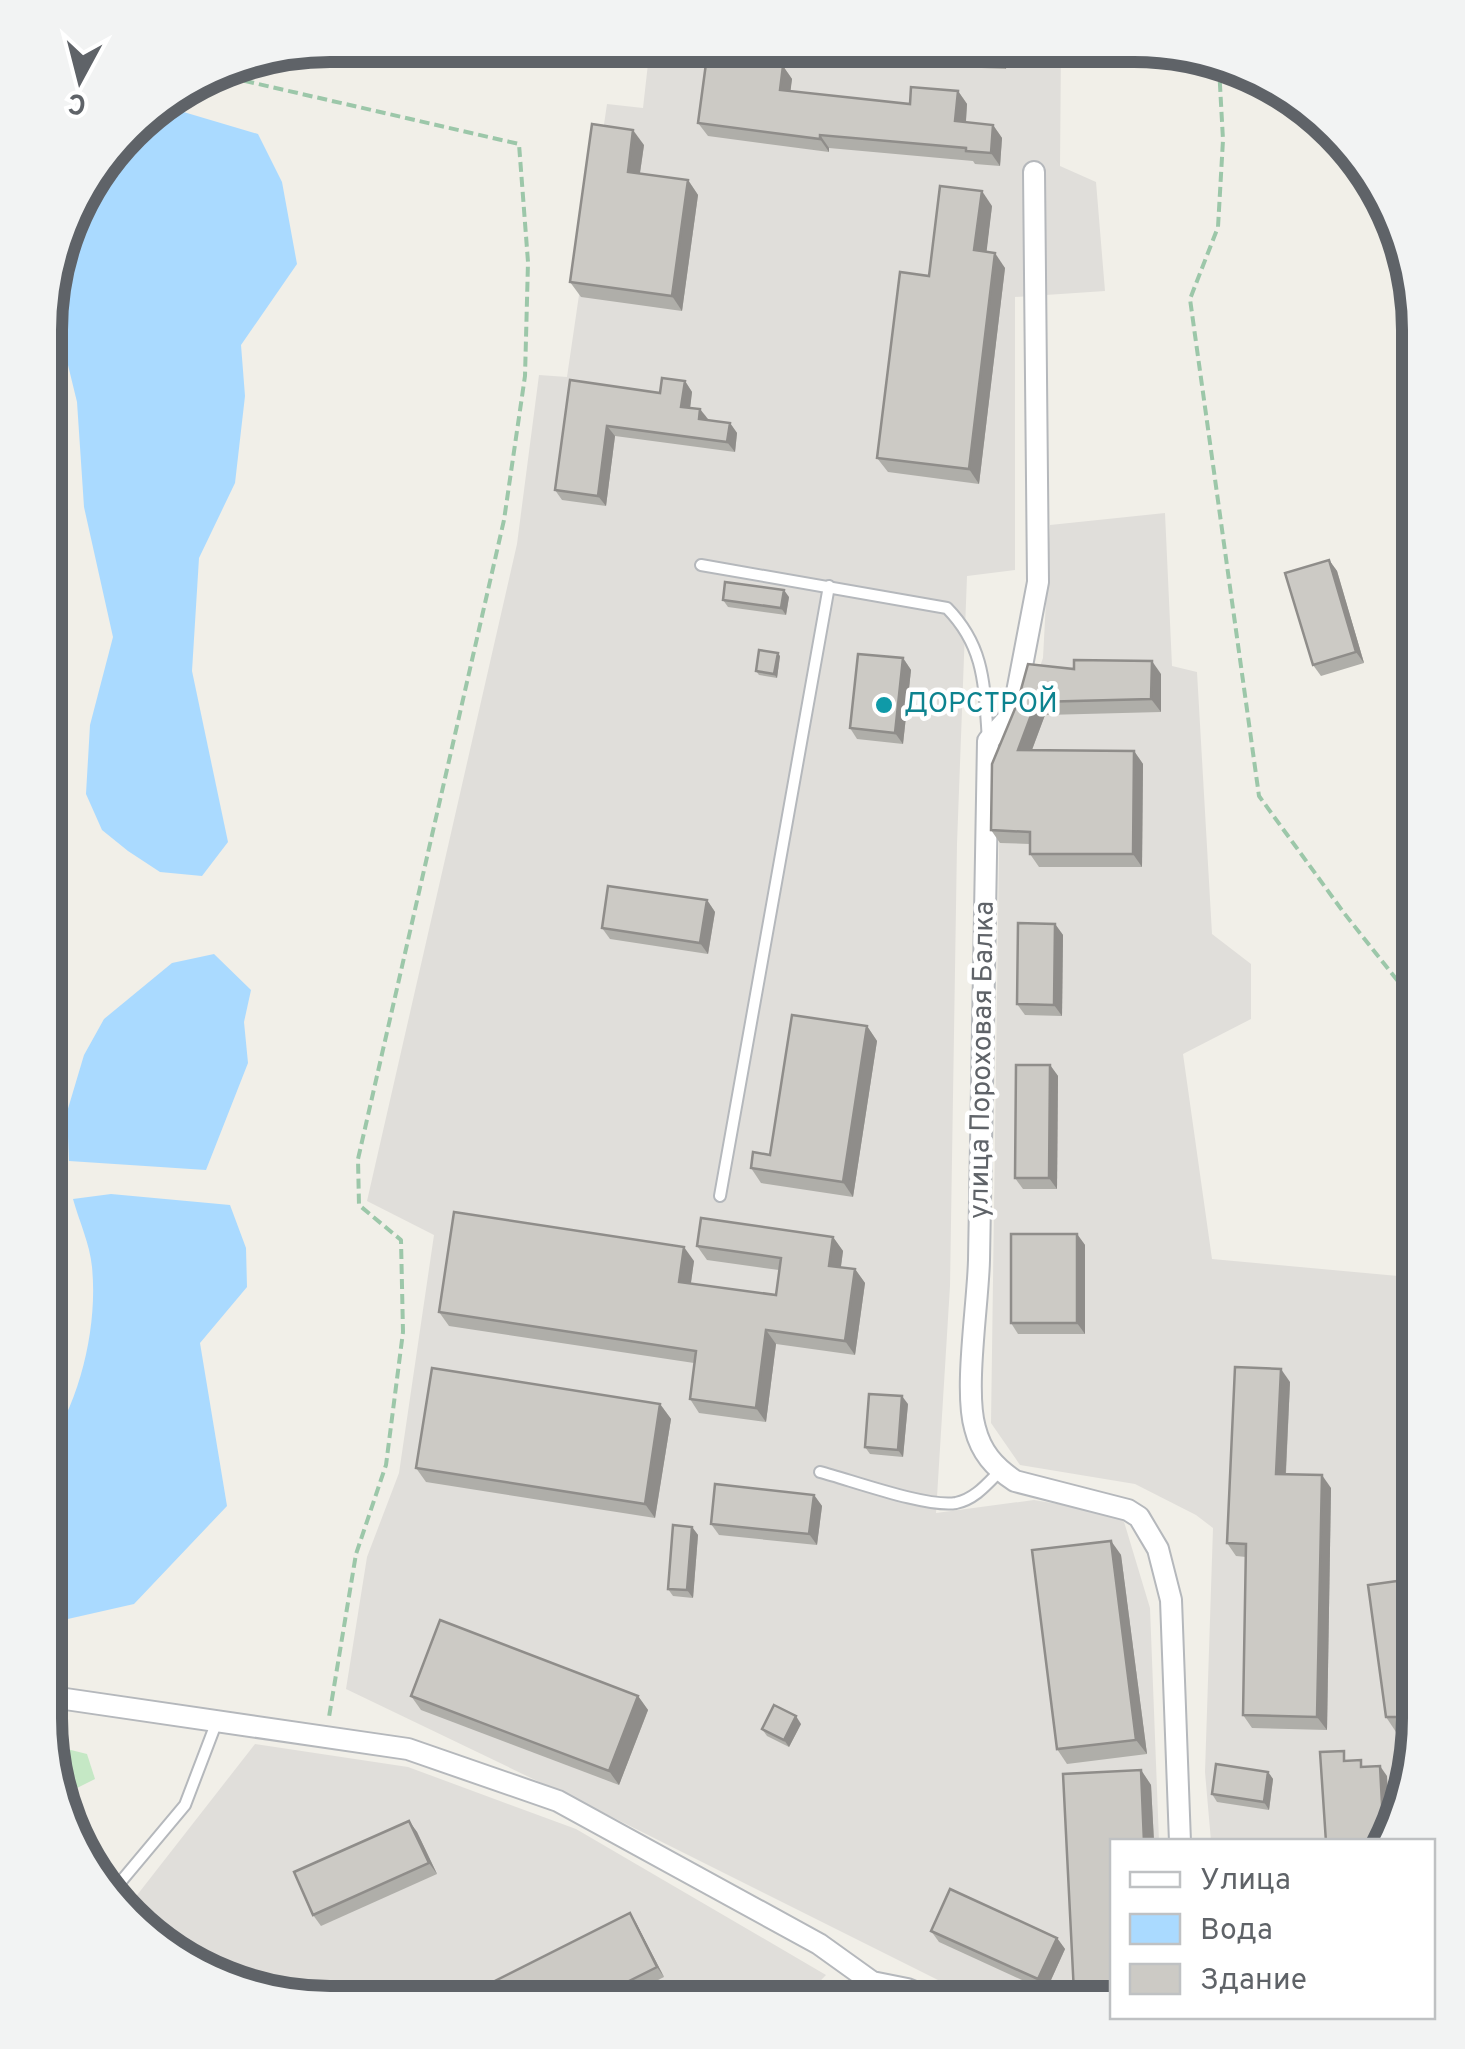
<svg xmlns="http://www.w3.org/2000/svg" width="1465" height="2049" font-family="Overpass,sans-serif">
<rect width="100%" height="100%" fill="#f1efe8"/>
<g fill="#e0deda">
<polygon points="650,46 1061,47 1060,166 1096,182 1105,291 1015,297 1015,570 967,576 957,844 950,1286 936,1513 1034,1500 1122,1515 1150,1608 1159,1841 1112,1842 1112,2004 986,2004 608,1815 346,1689 367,1557 399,1473 434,1235 367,1201 517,544 539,375 567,377 607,104 643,108"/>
<polygon points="1165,513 1172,666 1197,672 1212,934 1251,964 1251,1019 1183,1054 1212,1259 1420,1278 1419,1738 1384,1841 1211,1841 1205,1772 1213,1528 1196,1515 1135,1484 1020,1465 991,1423 1000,780 1043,658 1050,525"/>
<polygon points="255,1744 408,1767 576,1829 826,1975 799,2003 294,2002 157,1945 127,1908"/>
</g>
<polygon fill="#c5e8c5" points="51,1745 87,1754 95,1779 63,1795"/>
<g fill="#aadaff">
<polygon points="160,105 258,134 282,182 297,264 241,345 245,396 235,483 199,558 192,671 228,842 202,876 160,872 128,851 102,830 86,794 90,725 113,637 84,507 77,402 49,287 83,188 143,115"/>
<polygon points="214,954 251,990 244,1022 248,1063 206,1170 69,1161 67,1112 84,1055 104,1019 172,963"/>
<path d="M111,1194l119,11 16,43 1,39 -47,56 27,163 -93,98 -75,17 -14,-6v-162c35,-51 53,-125 47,-186 -2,-23 -13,-46 -19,-68z"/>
</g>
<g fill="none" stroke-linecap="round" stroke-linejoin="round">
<g stroke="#b5b8bc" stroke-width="14">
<g id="lane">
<path d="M701,565l246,43c39,40 37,79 41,132"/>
<polyline points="720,1196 829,586"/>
<path d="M820,1472c31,8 107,36 136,31 19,-4 31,-19 44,-32"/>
<polyline points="113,1891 185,1805 217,1721"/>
</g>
</g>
<g stroke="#b5b8bc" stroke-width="24">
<g id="street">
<path d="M1034,172l4,410 -25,131 -25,28c-3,173 -6,346 -9,519 -1,44 -15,130 -4,168 6,24 19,39 40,53l113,29 11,7 19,32 13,51 9,242"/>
<polyline points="45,1696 408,1749 558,1801 819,1944 872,1982 907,1989 942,2003"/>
<polyline points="853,2003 872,1982"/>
</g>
</g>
<g stroke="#9cc7a9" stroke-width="4" stroke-dasharray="10 5" stroke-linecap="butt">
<polyline points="1219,67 1223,140 1218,227 1190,299 1259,796 1344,913 1420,1009"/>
<polyline points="215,74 519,144 528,262 525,376 504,520 358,1159 359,1205 401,1240 403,1332 386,1465 356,1554 329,1717"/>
</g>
<use href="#lane" stroke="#fff" stroke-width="10"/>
<use href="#street" stroke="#fff" stroke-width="20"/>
</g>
<g fill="#afaea9">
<polygon points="1007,47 1006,69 834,62 824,48"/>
<polygon points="783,66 792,79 790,91 910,104 958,91 967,104 966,122 993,125 1002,138 1000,166 975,164 973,161 829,148 829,152 708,136 698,123"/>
<polygon points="644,145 640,173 688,180 698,195 682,311 581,297 570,282"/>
<polygon points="992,206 986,252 1005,268 979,484 888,472 877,458 929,276"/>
<polygon points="570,380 660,393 685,381 692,392 690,408 708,420 730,423 737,433 735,452 615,436 606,506 562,500 555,490"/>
<polygon points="1329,560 1337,571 1364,663 1321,676 1313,665"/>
<polygon points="789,597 786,615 728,607 723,600"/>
<polygon points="780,656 777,678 759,675 756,671"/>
<polygon points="903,658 911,670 903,744 857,739 850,728"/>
<polygon points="1161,674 1161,712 1045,715 1032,750 1134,751 1143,764 1142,867 1039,867 1030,854 1030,844 1000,843 991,830 1017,704"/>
<polygon points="707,900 715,912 708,954 610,939 602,928"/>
<polygon points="1055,924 1063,935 1062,1016 1025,1015 1017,1004"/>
<polygon points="867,1026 877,1041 853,1197 761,1183 751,1168 770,1155"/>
<polygon points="1050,1065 1058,1076 1057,1189 1023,1189 1015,1178"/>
<polygon points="1077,1234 1085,1245 1085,1334 1018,1334 1011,1323"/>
<polygon points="833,1237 843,1251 841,1267 855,1269 865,1283 855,1355 776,1344 766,1422 699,1413 690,1399 694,1363 449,1326 439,1312 694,1261 691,1283 776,1295 779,1270 707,1260 697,1246"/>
<polygon points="1290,1382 1286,1474 1331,1488 1327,1730 1252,1728 1243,1715 1246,1557 1236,1556 1227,1543"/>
<polygon points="660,1404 671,1419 655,1518 426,1482 416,1468"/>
<polygon points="908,1404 903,1457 870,1454 865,1447"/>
<polygon points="814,1495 822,1506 817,1545 719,1535 711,1524"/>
<polygon points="692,1527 698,1535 693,1598 673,1596 668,1589"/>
<polygon points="1111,1541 1121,1555 1147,1754 1067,1764 1057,1749"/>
<polygon points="1419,1578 1419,1731 1396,1732 1386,1717"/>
<polygon points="411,1696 638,1696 648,1710 619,1785 421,1710"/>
<polygon points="801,1724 789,1747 767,1736 762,1729"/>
<polygon points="1141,1770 1151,1785 1154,1842 1112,1842 1112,2004 1081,2004 1074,1993 1063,1774"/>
<polygon points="1268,1772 1273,1779 1269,1810 1217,1802 1212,1794"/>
<polygon points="409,1821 417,1832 437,1874 321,1926 313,1915"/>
<polygon points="630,1913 636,1923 664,1977 613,2003 453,2002"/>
<polygon points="931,1931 1057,1938 1065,1949 1046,1991 939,1942"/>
</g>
<g fill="#8f8d8a">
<polygon points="997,47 1007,47 1006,69 997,55"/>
<polygon points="783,66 792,79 789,103 780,90"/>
<polygon points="958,91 967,104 965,134 955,121"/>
<polygon points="993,125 1002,138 1000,166 991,153"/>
<polygon points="633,130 644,145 638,186 628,172"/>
<polygon points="820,135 829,148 829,152 820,139"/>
<polygon points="688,180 698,195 682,311 672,296"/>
<polygon points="982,191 992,206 985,265 974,250"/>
<polygon points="995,253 1005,268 979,484 969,469"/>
<polygon points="685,381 692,392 689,417 681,407"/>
<polygon points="700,409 708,419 699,419"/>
<polygon points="730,423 737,433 735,452 727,442"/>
<polygon points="607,426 615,436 606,506 598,496"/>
<polygon points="1329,560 1337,571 1364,663 1356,652"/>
<polygon points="784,590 789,597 786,615 781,608"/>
<polygon points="778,653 780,656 777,678 774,674"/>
<polygon points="903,658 911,670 903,744 895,733"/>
<polygon points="1152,661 1161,674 1161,712 1151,699"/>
<polygon points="1036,702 1045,715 1027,763 1018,750"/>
<polygon points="1134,751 1143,764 1142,867 1133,854"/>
<polygon points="707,900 715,912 708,954 700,943"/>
<polygon points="1055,924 1063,935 1062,1016 1054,1005"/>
<polygon points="867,1026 877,1041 853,1197 843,1182"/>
<polygon points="1050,1065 1058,1076 1057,1189 1049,1178"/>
<polygon points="1077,1234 1085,1245 1085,1334 1077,1323"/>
<polygon points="833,1237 843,1251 839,1280 829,1266"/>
<polygon points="684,1247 694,1261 689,1296 679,1282"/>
<polygon points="855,1269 865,1283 855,1355 845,1341"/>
<polygon points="766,1330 776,1344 766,1422 756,1408"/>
<polygon points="1281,1369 1290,1382 1285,1487 1276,1474"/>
<polygon points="902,1396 908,1404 903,1457 898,1450"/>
<polygon points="660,1404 671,1419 655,1518 645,1504"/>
<polygon points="1322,1475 1331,1488 1327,1730 1317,1717"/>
<polygon points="814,1495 822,1506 817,1545 809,1534"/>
<polygon points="692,1527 698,1535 693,1598 687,1590"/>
<polygon points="1111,1541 1121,1555 1147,1754 1136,1740"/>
<polygon points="638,1696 648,1710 619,1785 609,1771"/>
<polygon points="796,1716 801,1724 789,1747 784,1740"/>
<polygon points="1380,1766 1387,1776 1390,1823 1385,1839"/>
<polygon points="1141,1770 1151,1785 1154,1842 1144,1842"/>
<polygon points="1268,1772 1273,1779 1269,1810 1264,1802"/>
<polygon points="409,1821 417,1832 437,1874 429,1863"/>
<polygon points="630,1913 636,1923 664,1977 657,1967"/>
<polygon points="1057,1938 1065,1949 1046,1991 1038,1979"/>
</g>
<g fill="#cccac5" stroke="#8f8d8a" stroke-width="2.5">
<polygon points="824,46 997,47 997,55 824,48"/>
<polygon points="707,56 783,66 780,90 910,104 911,87 958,91 955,121 993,125 991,153 966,151 966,148 820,135 820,139 698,123"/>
<polygon points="592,124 633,130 628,172 688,180 672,296 570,282"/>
<polygon points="940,186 982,191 974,250 995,253 969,469 877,458 900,272 929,276"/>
<polygon points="662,378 685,381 681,407 700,409 699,419 730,423 727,442 607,426 598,496 555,490 570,380 660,393"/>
<polygon points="1329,560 1356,652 1313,665 1285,573"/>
<polygon points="725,582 784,590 781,608 723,600"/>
<polygon points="759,650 778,653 774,674 756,671"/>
<polygon points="858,654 903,658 895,733 850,728"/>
<polygon points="1074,660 1152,661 1151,699 1036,702 1018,750 1134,751 1133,854 1030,854 1030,832 991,830 992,764 1017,704 1028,664 1074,669"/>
<polygon points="608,886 707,900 700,943 602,928"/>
<polygon points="1018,923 1055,924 1054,1005 1017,1004"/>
<polygon points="792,1015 867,1026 843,1182 751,1168 753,1152 770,1155"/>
<polygon points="1016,1065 1050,1065 1049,1178 1015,1178"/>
<polygon points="454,1212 684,1247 679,1282 776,1295 781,1258 697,1246 701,1218 833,1237 829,1266 855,1269 845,1341 766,1330 756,1408 690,1399 696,1351 439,1312"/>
<rect x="1011" y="1234" width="66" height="89"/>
<polygon points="1235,1367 1281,1369 1276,1474 1322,1475 1317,1717 1243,1715 1246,1544 1227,1543"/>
<polygon points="432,1368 660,1404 645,1504 416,1468"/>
<polygon points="869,1394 902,1396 898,1450 865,1447"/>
<polygon points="715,1484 814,1495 809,1534 711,1524"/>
<polygon points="673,1525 692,1527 687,1590 668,1589"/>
<polygon points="1111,1541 1136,1740 1057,1749 1032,1550"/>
<polygon points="1419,1578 1419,1717 1386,1717 1368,1585"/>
<polygon points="440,1620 638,1696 609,1771 411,1696"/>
<polygon points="774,1705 796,1716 784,1740 762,1729"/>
<polygon points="1344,1751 1344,1761 1361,1760 1361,1767 1380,1766 1384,1842 1326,1842 1320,1752"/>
<polygon points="1216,1764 1268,1772 1264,1802 1212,1794"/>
<polygon points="1141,1770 1144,1842 1112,1842 1112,1991 1074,1993 1063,1774"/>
<polygon points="409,1821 429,1863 313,1915 294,1872"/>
<polygon points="950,1889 1057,1938 1038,1979 931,1931"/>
<polygon points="630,1913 657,1967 587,2002 453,2002"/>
</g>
<circle fill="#0f9aa8" stroke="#fff" stroke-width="4" cx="884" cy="705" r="10"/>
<g text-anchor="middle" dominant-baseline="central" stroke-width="9" stroke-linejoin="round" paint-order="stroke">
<g font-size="28" fill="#0d838f" stroke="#fff" text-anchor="start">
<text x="904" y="705">ДОРСТРОЙ</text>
</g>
<g font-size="28" fill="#5f6368" stroke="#fff">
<text transform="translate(983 1060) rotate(-89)">улица Пороховая Балка</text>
</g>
</g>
<path d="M0 0H1465V2049H0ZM330 62H1134A268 268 0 0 1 1402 330V1718A268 268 0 0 1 1134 1986H330A268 268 0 0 1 62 1718V330A268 268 0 0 1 330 62Z" fill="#f2f3f3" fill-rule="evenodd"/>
<path fill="none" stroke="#5f6368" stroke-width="12" d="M330 62H1134A268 268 0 0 1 1402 330V1718A268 268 0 0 1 1134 1986H330A268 268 0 0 1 62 1718V330A268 268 0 0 1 330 62Z"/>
<rect x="1110" y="1839" width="325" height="180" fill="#ffffff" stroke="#bfc1c3" stroke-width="2.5"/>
<rect x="1130" y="1872" width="50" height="15" fill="#ffffff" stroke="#bfc1c3" stroke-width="2.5"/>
<text x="1200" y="1889" font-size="30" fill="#5f6368">Улица</text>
<rect x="1130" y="1914" width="50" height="30" fill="#aadaff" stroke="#bfc1c3" stroke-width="2.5"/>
<text x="1200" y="1939" font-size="30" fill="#5f6368">Вода</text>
<rect x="1130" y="1964" width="50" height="30" fill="#cccac5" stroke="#bfc1c3" stroke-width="2.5"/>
<text x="1200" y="1989" font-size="30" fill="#5f6368">Здание</text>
<g transform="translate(80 80) rotate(187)" stroke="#ffffff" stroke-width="8" paint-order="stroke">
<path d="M0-8L18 38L0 25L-18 38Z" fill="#5f6368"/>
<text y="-15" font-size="28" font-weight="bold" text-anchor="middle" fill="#5f6368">С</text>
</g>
</svg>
